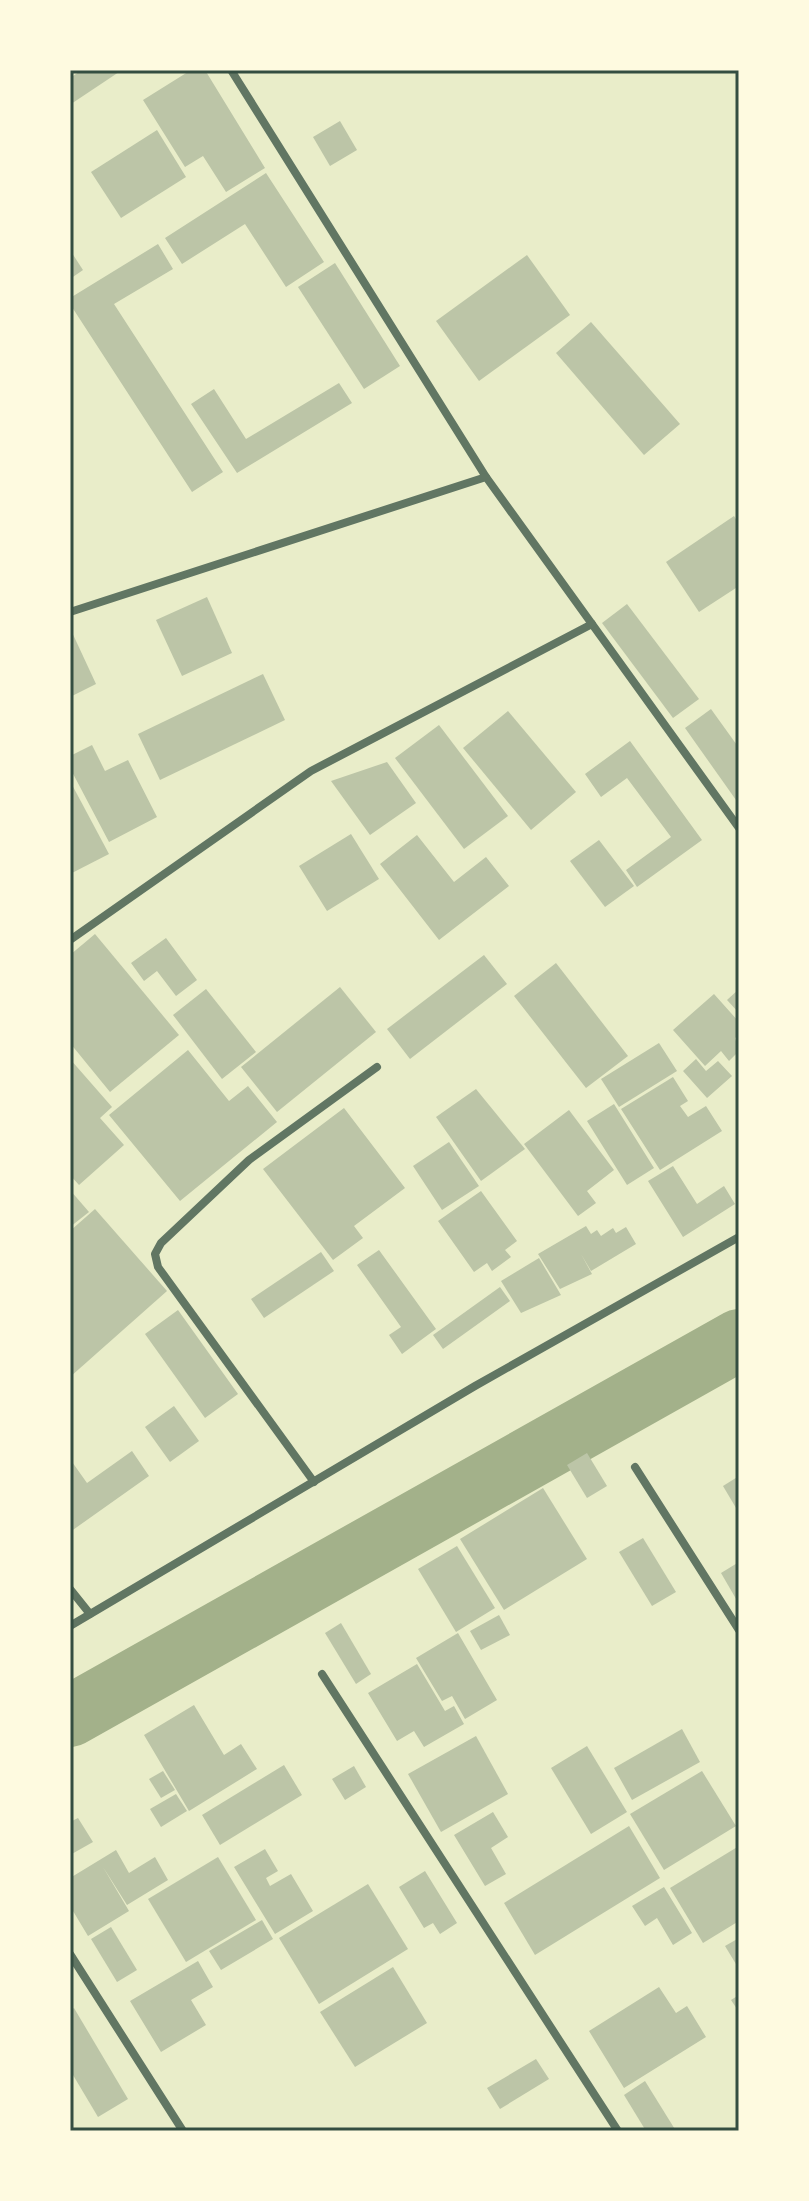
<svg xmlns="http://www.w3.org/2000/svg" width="809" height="2201" font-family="'Golos Text',sans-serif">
<rect width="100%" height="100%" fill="#e9edc9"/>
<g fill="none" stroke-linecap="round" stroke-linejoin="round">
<polyline stroke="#a3b18a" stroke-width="62" points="70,1716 739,1340"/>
</g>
<g fill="#bcc5a7">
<polygon points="82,70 122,70 71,104 70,78"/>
<polygon points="191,70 205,70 265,168 226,192 203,156 185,167 143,100"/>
<polygon points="340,121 357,150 330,166 313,137"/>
<polygon points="157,130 186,177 121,218 91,172"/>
<polygon points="266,173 324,262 286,287 245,224 182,264 165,238"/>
<polygon points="158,244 173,269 114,304 223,472 192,492 70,304 70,298"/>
<polygon points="70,250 83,270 70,279"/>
<polygon points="527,255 570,315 479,381 436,321"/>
<polygon points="335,263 400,366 364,389 298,287"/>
<polygon points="591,322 680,424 644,455 556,353"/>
<polygon points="339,383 352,403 237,473 191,404 214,389 246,439"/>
<polygon points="734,516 739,524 739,586 699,612 666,562"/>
<polygon points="207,597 232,653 182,676 156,620"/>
<polygon points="627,604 699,699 673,718 602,623"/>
<polygon points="70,628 96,684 70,697"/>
<polygon points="263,674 285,720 160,780 138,734"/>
<polygon points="711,709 739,748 739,798 736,800 685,728"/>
<polygon points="508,711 576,792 531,830 463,748"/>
<polygon points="439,725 508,816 464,849 395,758"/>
<polygon points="630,741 702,840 637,887 626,870 671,837 627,778 601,797 585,774"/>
<polygon points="92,745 105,771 128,760 157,817 109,842 70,768 70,756"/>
<polygon points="387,762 416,803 370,835 331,781"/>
<polygon points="70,781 109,854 70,874"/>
<polygon points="351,834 379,879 327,911 299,866"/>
<polygon points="417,835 454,882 486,857 509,886 439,940 380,864"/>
<polygon points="599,840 634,886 605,907 570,861"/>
<polygon points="95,934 179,1035 110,1092 70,1043 70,955"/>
<polygon points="166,938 197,980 176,996 157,971 144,981 131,963"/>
<polygon points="484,955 507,984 410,1059 387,1029"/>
<polygon points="556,963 628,1056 586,1088 514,996"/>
<polygon points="340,987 376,1032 277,1112 241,1067"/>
<polygon points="206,989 256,1052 222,1079 173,1015"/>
<polygon points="739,989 739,1013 727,1000"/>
<polygon points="714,994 739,1022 739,1035 735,1038 739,1051 729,1061 721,1051 705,1066 673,1030"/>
<polygon points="659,1043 677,1071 619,1107 601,1079"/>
<polygon points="188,1050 229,1101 248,1086 277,1122 180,1201 109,1115"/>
<polygon points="70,1059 112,1107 100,1118 124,1145 79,1185 70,1175"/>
<polygon points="696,1059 706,1071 718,1061 732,1076 707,1098 683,1071"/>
<polygon points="673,1077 688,1101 680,1106 688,1117 706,1106 722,1131 660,1170 621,1109"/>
<polygon points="476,1089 525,1149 481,1181 436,1117"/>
<polygon points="614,1104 654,1168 627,1185 587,1121"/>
<polygon points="344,1108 405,1188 354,1226 363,1238 333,1260 263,1169"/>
<polygon points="569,1110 614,1170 587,1191 596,1203 578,1216 524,1144"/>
<polygon points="449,1142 479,1186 442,1210 413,1166"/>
<polygon points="673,1166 697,1204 724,1186 735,1204 683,1237 648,1181"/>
<polygon points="70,1190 89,1212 70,1227"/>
<polygon points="481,1191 517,1241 505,1250 511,1257 492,1271 487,1263 474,1272 438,1221"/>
<polygon points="95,1209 167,1291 70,1377 70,1231"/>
<polygon points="586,1226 591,1234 597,1230 601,1236 613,1228 616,1233 626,1227 636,1244 591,1271 581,1254 592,1274 560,1289 538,1254"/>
<polygon points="379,1250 436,1329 402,1354 389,1335 401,1327 357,1265"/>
<polygon points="321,1252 334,1271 264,1318 251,1299"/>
<polygon points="539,1258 561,1295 521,1313 501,1281"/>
<polygon points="500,1287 510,1301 443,1349 433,1335"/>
<polygon points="178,1310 238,1394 205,1418 145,1334"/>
<polygon points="174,1406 199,1441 170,1462 145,1427"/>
<polygon points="132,1451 149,1476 70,1532 70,1459 87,1483"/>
<polygon points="587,1453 607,1486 587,1498 567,1465"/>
<polygon points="739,1476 739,1513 723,1486"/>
<polygon points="543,1488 587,1559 504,1610 460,1539"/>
<polygon points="643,1538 676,1592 652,1606 619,1552"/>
<polygon points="457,1546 495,1608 456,1632 418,1569"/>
<polygon points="739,1562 739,1604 721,1573"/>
<polygon points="499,1615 510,1635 481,1650 470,1631"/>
<polygon points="341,1623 371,1674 356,1684 325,1633"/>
<polygon points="458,1633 497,1700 465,1719 452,1696 442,1701 416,1658"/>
<polygon points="417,1664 445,1711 454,1706 464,1724 424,1747 414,1731 397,1741 368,1693"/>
<polygon points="194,1705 224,1755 241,1744 257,1769 189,1811 144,1735"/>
<polygon points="682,1729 700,1762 632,1800 614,1768"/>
<polygon points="476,1736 508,1794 441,1832 408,1774"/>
<polygon points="587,1746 627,1812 591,1834 551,1768"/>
<polygon points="284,1765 302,1795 220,1845 202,1815"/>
<polygon points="354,1766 366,1787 345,1800 332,1779"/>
<polygon points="163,1771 175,1790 161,1798 149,1779"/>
<polygon points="702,1771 736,1826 664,1870 630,1814"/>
<polygon points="176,1794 187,1811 161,1827 150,1809"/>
<polygon points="493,1812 508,1837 491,1848 506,1874 485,1886 454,1835"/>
<polygon points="78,1818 93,1842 70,1855 70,1822"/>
<polygon points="629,1826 660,1878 535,1955 504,1903"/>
<polygon points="739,1846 739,1921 703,1943 670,1888"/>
<polygon points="265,1849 278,1871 266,1878 270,1886 291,1874 313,1911 275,1934 234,1867"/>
<polygon points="116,1850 129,1873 155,1857 168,1880 127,1905 103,1867 129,1911 88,1936 70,1906 70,1878"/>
<polygon points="218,1857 256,1920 186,1962 148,1899"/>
<polygon points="425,1871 457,1923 440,1934 433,1923 424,1928 399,1887"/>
<polygon points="368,1884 408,1949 319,2004 279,1938"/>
<polygon points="664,1887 692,1933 673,1945 657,1918 645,1926 632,1906"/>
<polygon points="262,1920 273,1939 221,1970 209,1951"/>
<polygon points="111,1927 137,1970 117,1982 91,1939"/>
<polygon points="739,1938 739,1969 725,1946"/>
<polygon points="198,1961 213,1987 191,2000 206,2025 161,2052 130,2001"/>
<polygon points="393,1967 427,2023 355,2067 320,2012"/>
<polygon points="659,1987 676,2013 687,2006 706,2037 624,2088 589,2031"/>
<polygon points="739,1995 739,2012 731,2000"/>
<polygon points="74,2008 128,2099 98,2117 70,2070 70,2011"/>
<polygon points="536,2059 549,2079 500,2109 487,2088"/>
<polygon points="645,2081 676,2131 646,2131 624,2095"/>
</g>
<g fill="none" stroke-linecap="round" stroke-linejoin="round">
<g stroke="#617663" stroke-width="8">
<polyline points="231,70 486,477"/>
<polyline points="70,612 486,477 739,828"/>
<polyline points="70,940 311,771 592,624"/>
<polyline points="635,1467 739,1630"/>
<polyline points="314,1482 158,1267 155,1254 161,1243 249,1160 377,1067"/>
<polyline points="70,1589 90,1614"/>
<polyline points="70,1626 475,1386 739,1237"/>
<polyline points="322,1674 618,2131"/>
<polyline points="70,1954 183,2131"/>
</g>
</g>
<rect width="809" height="2201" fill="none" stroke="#fefae0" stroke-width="144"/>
<rect x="72" y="72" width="665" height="2057" fill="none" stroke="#344e41" stroke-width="3"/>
</svg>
